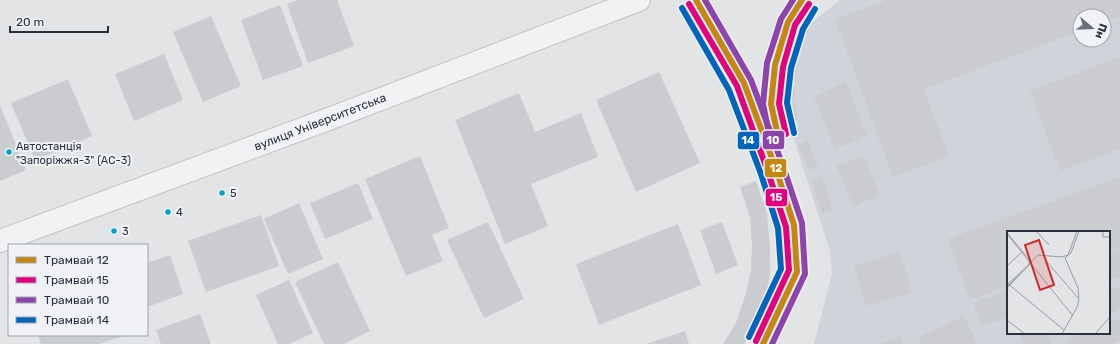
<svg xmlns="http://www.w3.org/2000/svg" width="1120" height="344" font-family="Rubik,sans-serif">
<rect width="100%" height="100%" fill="#e2e4e6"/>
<path fill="#d0d3d9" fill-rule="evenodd" d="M840,0h280v344h-306l18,-71 -2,-22 -40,-124 -5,-48 14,-46zM1080,16h24v24h-24zM1008,232h101v101h-101z"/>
<g fill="#cacccf">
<polygon points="297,0 337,0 354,46 308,63 287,4"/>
<polygon points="887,0 1120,0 1120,16 1104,22 1104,16 1080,16 1080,31 924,89 949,156 893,177 835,19"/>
<polygon points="280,5 303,66 263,80 241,20"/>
<polygon points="211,16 241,86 203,102 173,32"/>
<polygon points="164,54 183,100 134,121 115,74"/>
<polygon points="1120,57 1120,149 1060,171 1030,91"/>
<polygon points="791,63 798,64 795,81 788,80"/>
<polygon points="659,72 700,163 636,192 596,100"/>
<polygon points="68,79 92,136 35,160 11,103"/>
<polygon points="846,82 867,136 835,149 814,96"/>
<polygon points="788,84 794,84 795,99 789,100"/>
<polygon points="519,93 535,132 581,113 598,157 531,184 548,226 505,244 455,120"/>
<polygon points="795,103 798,120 792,122 789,104"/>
<polygon points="0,105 26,170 0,181"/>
<polygon points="808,141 818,166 809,170 798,145"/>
<polygon points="420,156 449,228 432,235 443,261 406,276 365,179"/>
<polygon points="864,156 880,195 853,207 837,166"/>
<polygon points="822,176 833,210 822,214 811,180"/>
<polygon points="1120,177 1120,246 1109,250 1109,232 1008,232 1008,286 970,300 948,239"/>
<polygon points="756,181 767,213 770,248 770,274 767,294 759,320 744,344 723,344 736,323 746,293 751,270 752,246 750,217 740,187"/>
<polygon points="358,183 373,219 325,239 310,203"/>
<polygon points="299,203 323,259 288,274 264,219"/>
<polygon points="261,215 279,266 206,292 188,241"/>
<polygon points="488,222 524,299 484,318 447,240"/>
<polygon points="722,222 738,265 716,274 700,230"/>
<polygon points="678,224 701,285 599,325 576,264"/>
<polygon points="1120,249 1120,276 1109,280 1109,253"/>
<polygon points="900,252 912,292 866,306 854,266"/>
<polygon points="170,255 183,294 147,307 147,263"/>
<polygon points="338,262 370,331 344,344 324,344 295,282"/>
<polygon points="289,280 313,333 289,344 278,344 256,295"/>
<polygon points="1120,286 1120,309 1109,314 1109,291"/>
<polygon points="1008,290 1008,317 982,326 973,303"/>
<polygon points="200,314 211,344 161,344 156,330"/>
<polygon points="964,316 977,344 922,344 919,337"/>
<polygon points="1120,318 1120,340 1112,344 1066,344 1065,341 1084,333 1109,333 1109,322"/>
<polygon points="685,331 689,344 646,344"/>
<polygon points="1019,333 1047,333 1051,344 1024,344"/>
<polygon points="38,335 126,335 99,344 41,344"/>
<polygon points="900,336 903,344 880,344"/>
</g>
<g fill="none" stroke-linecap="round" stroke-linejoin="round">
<g stroke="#c0c2c4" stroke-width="24">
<polyline id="street" points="0,241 334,117 639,0"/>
</g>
<use href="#street" stroke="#f1f2f4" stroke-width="22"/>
<g stroke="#f0f2f6" stroke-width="9">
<g id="tram-1">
<polyline points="696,0 744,83 776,169 794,225 797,272 763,344"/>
<polyline points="778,136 771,104 775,65 788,22 802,0"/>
</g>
</g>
<g stroke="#f0f2f6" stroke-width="9">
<g id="tram-2">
<polyline points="689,4 737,86 768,172 786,227 789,270 756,341"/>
<polyline points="786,134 779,104 783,67 795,25 809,4"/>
</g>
</g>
<g stroke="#f0f2f6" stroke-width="9">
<g id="tram-3">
<polyline points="705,0 751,80 783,166 802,223 805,274 772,344"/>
<polyline points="770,138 763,104 767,63 781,19 793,0"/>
</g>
</g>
<g stroke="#f0f2f6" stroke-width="9">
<g id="tram-4">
<polyline points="682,8 729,90 761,174 778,228 781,269 749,337"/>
<polyline points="794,133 787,103 791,68 803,29 815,9"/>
</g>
</g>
<use href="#tram-1" stroke="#c48810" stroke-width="6"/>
<use href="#tram-2" stroke="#e5007d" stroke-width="6"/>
<use href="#tram-3" stroke="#8e44ad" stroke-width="6"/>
<use href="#tram-4" stroke="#0065bd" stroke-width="6"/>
</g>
<g fill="#02a3c7" stroke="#f0f2f6" stroke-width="1.5">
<circle cx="9" cy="152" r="3.5"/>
<circle cx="222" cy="193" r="3.5"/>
<circle cx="168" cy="212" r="3.5"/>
<circle cx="114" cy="231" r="3.5"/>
</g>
<g text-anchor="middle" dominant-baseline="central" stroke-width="4" stroke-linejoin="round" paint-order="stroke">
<g font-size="11" fill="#29303f" stroke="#f0f2f6" text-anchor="start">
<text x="16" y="146">Автостанція<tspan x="16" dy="14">"Запоріжжя-3" (АС-3)</tspan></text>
<text x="230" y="193">5</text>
<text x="176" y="212">4</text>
<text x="122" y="231">3</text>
</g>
<g font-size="12" fill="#29303f" stroke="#f0f2f6">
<text transform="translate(320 122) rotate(-21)">вулиця Університетська</text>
</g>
</g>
<g transform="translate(1007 231)">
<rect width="103" height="103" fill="#e2e4e6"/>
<path fill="none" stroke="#989ca3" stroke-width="1" d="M29,0l13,14M96,0v6h7M0,2l22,26v5M0,3l66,82M40,31l32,37 -2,8 -15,27M0,35l15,-14M0,52l57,47M1,53l15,-14M0,56l31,-32 23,2 7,-2 9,-24M0,57l24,-25M72,67l-1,-10 -13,-30 6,-5 8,-22M0,89l18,14M88,103l15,-17"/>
<path fill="#d62828" fill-opacity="0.15" stroke="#d62828" stroke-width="2" d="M32,9l15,45 -14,5 -15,-45z"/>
<rect width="103" height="103" fill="none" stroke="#29303f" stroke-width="2"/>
</g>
<g stroke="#f0f2f6" stroke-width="1.5">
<rect x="762" y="130" width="23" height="20" rx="4" fill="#8e44ad"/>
<rect x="737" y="131" width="23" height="19" rx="4" fill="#0065bd"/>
<rect x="764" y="158" width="23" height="20" rx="4" fill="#c48810"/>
<rect x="765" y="188" width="23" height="19" rx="4" fill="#e5007d"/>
</g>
<g font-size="11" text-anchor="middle" font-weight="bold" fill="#fff">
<text x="773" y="144">10</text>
<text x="748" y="144">14</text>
<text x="776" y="172">12</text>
<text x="776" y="201">15</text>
</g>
<rect x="8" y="244" width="140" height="92" fill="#f0f2f6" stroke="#a0a4ad"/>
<rect x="16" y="257" width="20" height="6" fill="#c48810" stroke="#a0a4ad"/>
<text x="44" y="264" font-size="12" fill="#29303f">Трамвай 12</text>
<rect x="16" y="277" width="20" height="6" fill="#e5007d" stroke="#a0a4ad"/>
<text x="44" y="284" font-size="12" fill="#29303f">Трамвай 15</text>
<rect x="16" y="297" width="20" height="6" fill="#8e44ad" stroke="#a0a4ad"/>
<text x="44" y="304" font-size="12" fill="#29303f">Трамвай 10</text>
<rect x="16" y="317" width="20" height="6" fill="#0065bd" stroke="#a0a4ad"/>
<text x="44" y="324" font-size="12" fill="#29303f">Трамвай 14</text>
<g transform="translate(1092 28) rotate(109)"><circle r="19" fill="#f0f2f6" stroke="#a0a4ad"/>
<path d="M0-3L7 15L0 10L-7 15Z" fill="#6a6f79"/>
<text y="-6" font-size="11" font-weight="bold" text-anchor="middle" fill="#29303f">Пн</text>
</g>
<path d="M10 26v6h98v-6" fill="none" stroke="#29303f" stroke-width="2"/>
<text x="16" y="26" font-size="12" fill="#29303f" stroke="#f0f2f6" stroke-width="3" paint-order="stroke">20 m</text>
</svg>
